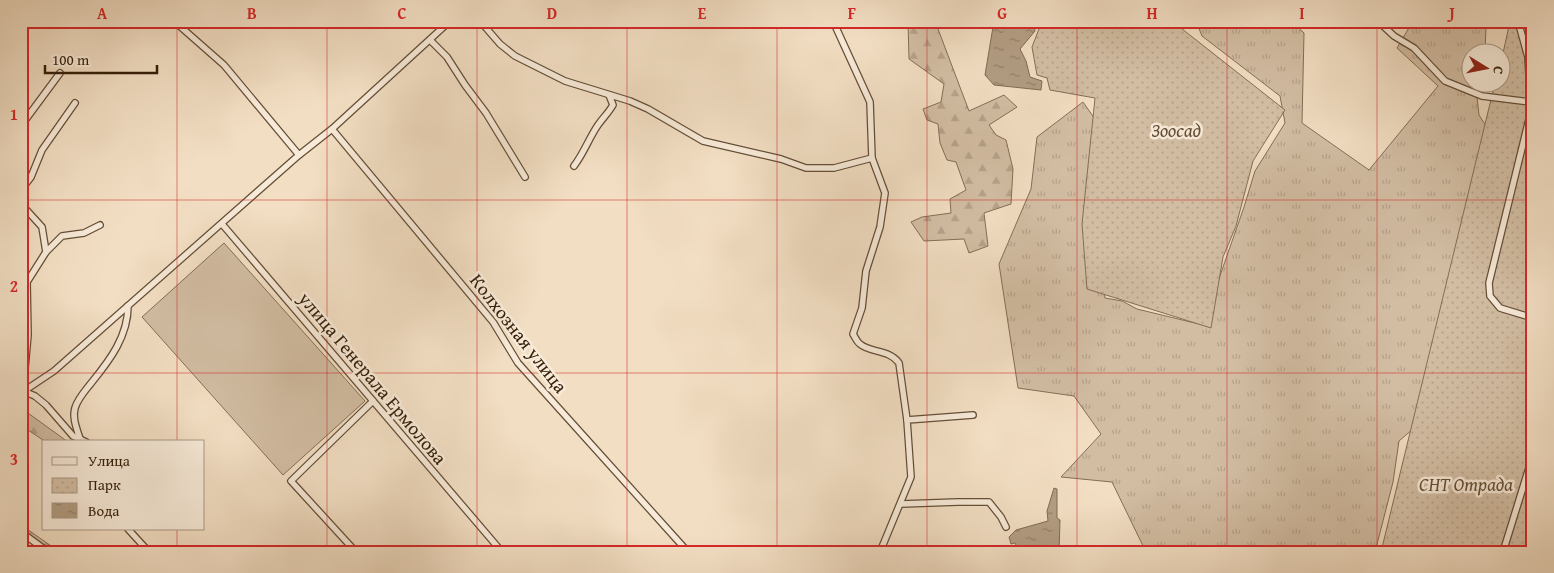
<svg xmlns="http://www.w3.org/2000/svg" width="1554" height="573" font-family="'Gentium Book Plus',serif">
<defs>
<pattern id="grass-tufts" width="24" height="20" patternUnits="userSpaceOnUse" patternTransform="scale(1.25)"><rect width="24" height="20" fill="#d2bda3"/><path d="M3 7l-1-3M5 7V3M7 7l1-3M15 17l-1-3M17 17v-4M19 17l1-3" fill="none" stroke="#b5a28b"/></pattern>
<pattern id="forest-firs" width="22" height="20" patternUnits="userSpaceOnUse" patternTransform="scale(1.25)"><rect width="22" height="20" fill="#d2bda3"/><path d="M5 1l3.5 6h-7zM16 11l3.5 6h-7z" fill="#b5a28b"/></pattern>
<pattern id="park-dots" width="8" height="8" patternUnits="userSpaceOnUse" patternTransform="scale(1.25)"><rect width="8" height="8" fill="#d2bda3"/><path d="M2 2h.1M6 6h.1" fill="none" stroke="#b5a28b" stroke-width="1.8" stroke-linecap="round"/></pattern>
<pattern id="water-ripples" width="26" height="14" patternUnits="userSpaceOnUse" patternTransform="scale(1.25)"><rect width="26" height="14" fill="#b29d83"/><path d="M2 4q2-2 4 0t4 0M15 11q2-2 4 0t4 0" fill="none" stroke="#927f69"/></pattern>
</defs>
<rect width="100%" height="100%" fill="#f2dec3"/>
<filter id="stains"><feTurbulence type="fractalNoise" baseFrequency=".004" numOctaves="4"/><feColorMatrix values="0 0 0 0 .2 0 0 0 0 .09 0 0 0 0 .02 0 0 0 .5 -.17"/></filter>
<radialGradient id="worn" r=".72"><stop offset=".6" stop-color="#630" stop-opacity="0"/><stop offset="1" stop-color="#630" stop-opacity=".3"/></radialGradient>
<polygon fill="url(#grass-tufts)" stroke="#846e56" points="1196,21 1291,21 1304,33 1302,123 1369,170 1438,86 1397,48 1413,21 1484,21 1486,27 1485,52 1472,52 1472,82 1479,83 1476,88 1479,115 1493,137 1428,416 1399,441 1393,482 1375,552 1146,552 1112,482 1061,477 1101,434 1074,396 1018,388 999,264 1031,189 1037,137 1083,102 1109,139 1098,246 1105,298 1122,301 1137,309 1207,326 1215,290 1244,207 1255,171 1285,123 1280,96 1202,36"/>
<g fill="url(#forest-firs)" stroke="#846e56">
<polygon points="908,21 935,21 969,111 1004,95 1017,107 989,125 996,135 1006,140 1013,169 1011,204 984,213 988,246 969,253 964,239 924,241 911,222 922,217 951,213 950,199 966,190 956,162 947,160 940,143 938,124 927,120 923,109 941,102 944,84 909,59"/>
<polygon points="21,408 68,442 46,442 25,428 21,433"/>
<polygon points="21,525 57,550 56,552 52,552 21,529"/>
</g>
<g fill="url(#park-dots)" stroke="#846e56">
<polygon points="1042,21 1172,21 1285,110 1253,161 1236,226 1223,257 1211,328 1087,289 1082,224 1095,98 1050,90 1047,78 1037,75 1032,47"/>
<polygon points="1510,21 1533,21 1533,552 1381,552 1495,83 1502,82 1502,58"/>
</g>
<polygon fill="#d2bda3" stroke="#846e56" points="224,243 365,401 283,475 142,317"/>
<g fill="url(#water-ripples)" stroke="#806a52">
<polygon points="994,21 1034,21 1035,31 1020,49 1026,61 1030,77 1042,81 1041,90 994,85 985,75"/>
<polygon points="1054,488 1057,489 1057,518 1060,520 1059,552 1012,552 1011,550 1017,547 1015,543 1011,544 1009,537 1016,530 1048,521 1047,511"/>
</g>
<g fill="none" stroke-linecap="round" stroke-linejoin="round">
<g stroke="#644e37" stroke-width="8">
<g id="street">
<polyline points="174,21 224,65 299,155"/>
<polyline points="480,21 500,44 515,56 565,81 630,101 648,109 703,141 781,159 806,168 834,168 872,158"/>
<path d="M833,21l37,81 2,56 13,35 -5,34 -14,44 -4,37 -9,26c2,3 4,8 7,10 10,9 29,5 39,19l8,57"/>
<polyline points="1378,21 1394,36 1414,48 1445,81 1482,96 1530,102"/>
<polyline points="1518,21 1528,57 1531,111 1489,283 1490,296 1500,308 1533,318"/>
<polyline points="430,40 447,57 465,85 486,113 525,177"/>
<polyline points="21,121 26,119 60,73"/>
<polyline points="332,129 493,322 518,363 688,552"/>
<path d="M574,166c10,-13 15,-28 24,-41 5,-7 11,-13 15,-20l-4,-10"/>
<polyline points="21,190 31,177 42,150 75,103"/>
<polyline points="21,204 42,227 46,252 27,282 28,335 23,391 35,396 46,405 73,436 86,442"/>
<polyline points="222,224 502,552"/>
<polyline points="46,252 62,236 84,233 100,225"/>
<polyline points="21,393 54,371 299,155 332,129 450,21"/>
<path d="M80,439c-3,-10 -8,-21 -5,-31 3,-10 11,-18 17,-26 18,-22 36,-46 36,-76"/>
<polyline points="901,504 958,502 989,502 1001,517 1006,527"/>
<polyline points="128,529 149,552"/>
<polyline points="21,532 48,552"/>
<polyline points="356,552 291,481 373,401"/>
<polyline points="880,552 911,477 907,420 973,415"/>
<polyline points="1503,552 1533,455"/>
</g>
</g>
<use href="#street" stroke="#f7ead8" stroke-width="5.5"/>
</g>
<path fill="none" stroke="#d62828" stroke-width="1" stroke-opacity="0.55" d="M177,21v421M327,21v531M477,21v531M627,21v531M777,21v531M927,21v531M1077,21v531M1227,21v531M1377,21v531M21,200h1512M21,373h1512M177,529v23"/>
<g text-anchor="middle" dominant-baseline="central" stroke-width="5" stroke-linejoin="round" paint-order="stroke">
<g font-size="19" font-style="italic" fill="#644e36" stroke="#f7ead8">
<text x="1176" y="130">Зоосад</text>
<text x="1466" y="484">СНТ Отрада</text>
</g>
<g font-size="19" fill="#351e08" stroke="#f7ead8">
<text transform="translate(519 333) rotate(52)">Колхозная улица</text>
<text transform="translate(373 378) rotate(50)">улица Генерала Ермолова</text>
</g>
</g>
<rect width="1554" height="573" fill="none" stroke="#f2dec3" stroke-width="55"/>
<rect x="42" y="440" width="162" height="90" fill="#f7ead8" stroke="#a99885"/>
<rect x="52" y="457" width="25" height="8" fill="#f7ead8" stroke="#a99885"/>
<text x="88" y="466" font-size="15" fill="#351e08">Улица</text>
<rect x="52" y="478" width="25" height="15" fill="url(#park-dots)" stroke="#a99885"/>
<text x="88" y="490" font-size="15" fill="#351e08">Парк</text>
<rect x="52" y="503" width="25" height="15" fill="url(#water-ripples)" stroke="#a99885"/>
<text x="88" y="516" font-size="15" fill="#351e08">Вода</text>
<g transform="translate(1486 68) rotate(100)"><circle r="24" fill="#f7ead8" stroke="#a99885"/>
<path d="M0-4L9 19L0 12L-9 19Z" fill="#8f2418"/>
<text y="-8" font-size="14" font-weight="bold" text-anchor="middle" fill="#351e08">С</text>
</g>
<path d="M45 65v8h112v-8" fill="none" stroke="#351e08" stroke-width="2.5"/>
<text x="52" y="65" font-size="15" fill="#351e08" stroke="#f7ead8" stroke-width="4" paint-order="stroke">100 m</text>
<rect x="28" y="28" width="1498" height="518" fill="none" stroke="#d62828" stroke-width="2"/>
<g font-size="16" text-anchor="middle" font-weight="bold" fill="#d62828">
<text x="102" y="19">A</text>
<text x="252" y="19">B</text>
<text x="402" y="19">C</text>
<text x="552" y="19">D</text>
<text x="702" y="19">E</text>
<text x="852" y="19">F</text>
<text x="1002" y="19">G</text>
<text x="1152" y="19">H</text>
<text x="1302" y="19">I</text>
<text x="1452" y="19">J</text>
<text x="14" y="120">1</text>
<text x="14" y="292">2</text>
<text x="14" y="465">3</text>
</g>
<rect width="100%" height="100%" filter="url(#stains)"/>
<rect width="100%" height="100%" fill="url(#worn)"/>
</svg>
